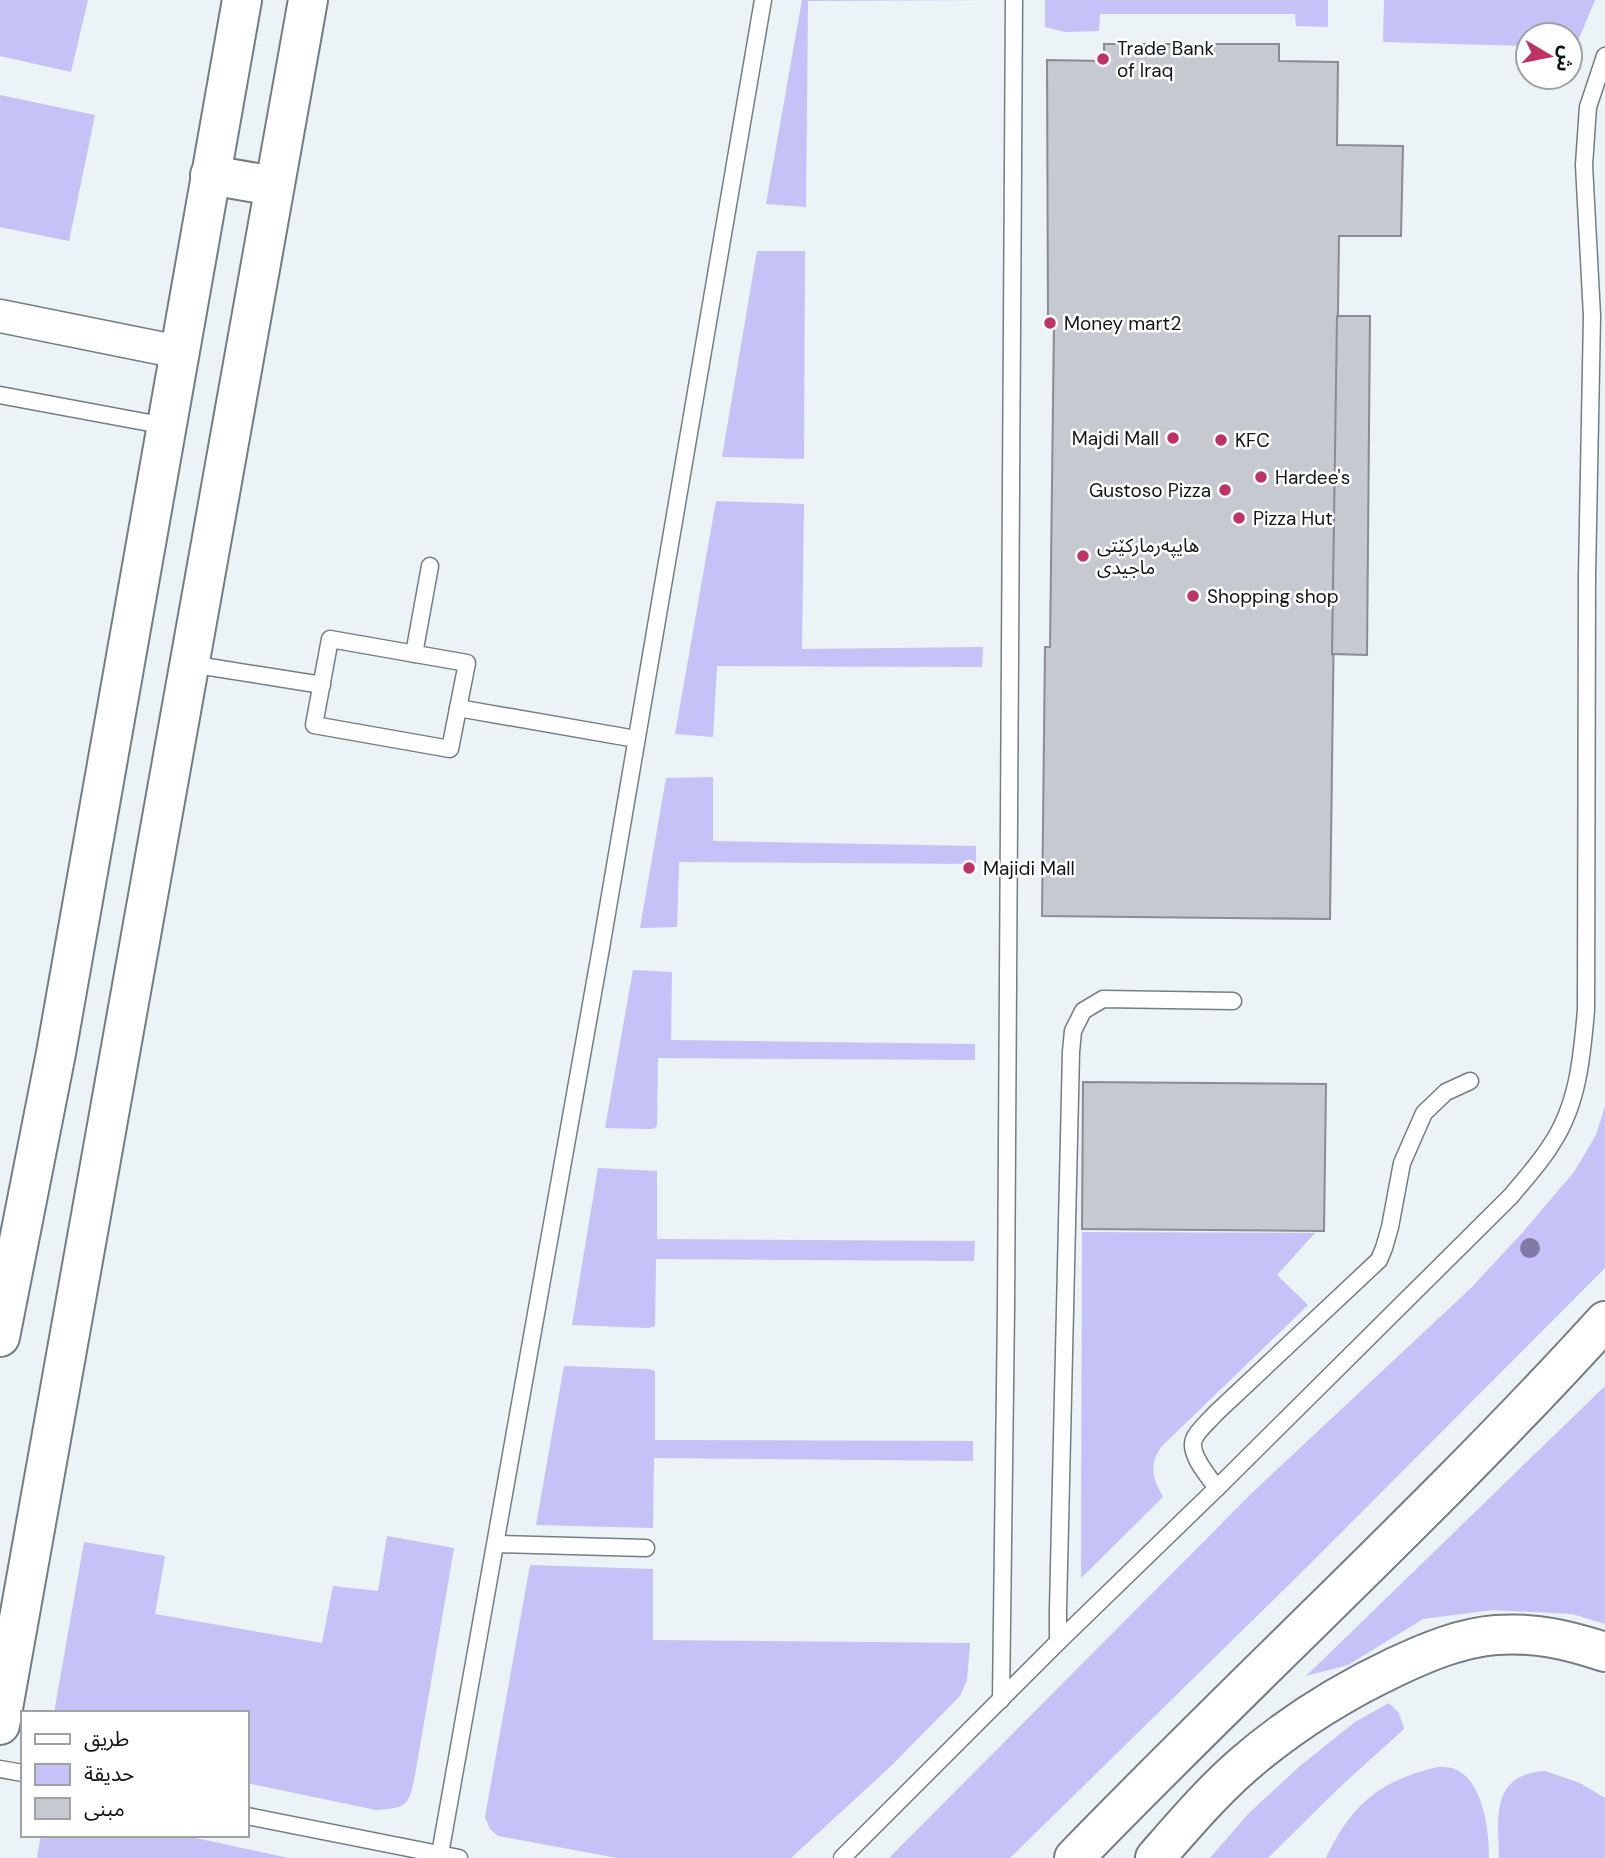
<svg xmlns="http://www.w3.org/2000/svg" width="1605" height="1858" font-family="'DM Sans','Noto Sans Arabic',sans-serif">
<rect width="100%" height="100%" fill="#ebf3f7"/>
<g fill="#c4c2f6">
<polygon points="0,0 88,0 71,72 0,56"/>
<polygon points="802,0 986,0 808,1 806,207 766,204"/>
<polygon points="1045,0 1328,0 1328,27 1296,26 1295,14 1100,14 1099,31 1065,32 1045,27"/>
<polygon points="1384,0 1595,0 1575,48 1570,48 1570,35 1528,35 1528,46 1383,42"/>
<polygon points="0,95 95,115 69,241 0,227"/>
<polygon points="757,251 805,251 804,459 722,457"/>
<polygon points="716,501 804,504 802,649 983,647 982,667 717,666 713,737 675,734"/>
<polygon points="713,777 713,841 976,846 976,864 679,862 677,927 640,928 666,778"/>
<polygon points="633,970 672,972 671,1040 975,1044 975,1060 658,1058 657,1125 655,1128 650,1129 605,1128"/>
<polygon points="1605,1106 1605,1267 1603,1270 1312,1562 1010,1858 889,1858 1253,1492 1471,1288 1523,1232 1574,1172 1596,1135"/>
<polygon points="598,1168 657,1171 657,1239 975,1241 974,1261 656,1259 655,1326 649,1328 572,1325"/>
<path d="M1082,1232l233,1 -38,42 31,30 -147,142c-13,20 -8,31 2,50l-82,81z"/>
<polygon points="564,1366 648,1369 655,1371 655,1440 973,1441 973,1461 654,1458 653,1528 536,1525"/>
<polygon points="1605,1386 1605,1624 1572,1614 1493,1610 1423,1619 1348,1665 1306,1676"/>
<path d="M387,1536l67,12 -39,227c-6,30 -7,33 -39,35l-129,-27v-70h-193l30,-171 81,14 -10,58 167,29 11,-57 45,5z"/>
<polygon points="530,1565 653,1569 653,1640 970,1643 967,1680 960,1696 890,1767 791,1858 617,1858 498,1836 490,1829 485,1817"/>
<polygon points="1389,1703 1399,1713 1404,1729 1341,1786 1268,1858 1210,1858 1249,1813 1300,1766 1355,1722"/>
<path d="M1438,1767c7,0 15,0 21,4 25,15 30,61 30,87h-163c25,-53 54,-78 112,-91z"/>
<path d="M1545,1771l35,12 25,15v60h-106c-1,-41 -8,-84 46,-87z"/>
<polygon points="41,1835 182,1835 289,1858 37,1858"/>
</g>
<g fill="#c6cad0" stroke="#898c92" stroke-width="2">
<polygon points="1104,44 1279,44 1279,61 1338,62 1337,145 1403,146 1401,236 1339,236 1330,919 1042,916 1045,647 1050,647 1054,321 1048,320 1047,60 1104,61"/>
<polygon points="1337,316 1370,316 1367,655 1332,654"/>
<polygon points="1083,1082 1326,1084 1324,1231 1082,1229"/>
</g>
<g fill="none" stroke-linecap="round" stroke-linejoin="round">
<g stroke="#767d81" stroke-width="19">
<g id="lane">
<polyline points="0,395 166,426"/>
<polygon points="330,639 467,663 450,749 314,725"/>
<polyline points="414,654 430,566"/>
<polyline points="190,664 322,685"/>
<polyline points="458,708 636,739"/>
<path d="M1217,1488c-8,-11 -29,-34 -23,-49 4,-9 15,-18 22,-26l163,-153 5,-12 6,-21 12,-64 22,-50 22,-21 24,-11"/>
<polyline points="496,1544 646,1548"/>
<polyline points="1058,1642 1058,1610 1071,1052 1073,1031 1083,1011 1103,999 1233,1001"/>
<polyline points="1001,1700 1006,1308 1014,0"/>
<polyline points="0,1769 23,1773"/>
<polyline points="247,1816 459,1858"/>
<polyline points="440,1854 601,948 763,0"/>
<path d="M842,1858l216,-216 159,-154 294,-292c13,-16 29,-33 40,-51 27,-40 31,-88 35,-135l1,-434 5,-260 -8,-151 4,-58 17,-51"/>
</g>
</g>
<g stroke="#767d81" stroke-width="35">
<polyline id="street" points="0,316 179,352"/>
</g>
<g stroke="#767d81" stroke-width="42">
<g id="secondary">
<polyline points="210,175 274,186"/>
<polyline points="0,1337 56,1053 242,0"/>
<polyline points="0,1725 308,0"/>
</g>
</g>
<g stroke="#767d81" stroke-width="42">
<g id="highway">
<path d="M1074,1858c175,-181 362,-351 531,-537"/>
<path d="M1155,1858c28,-32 56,-65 88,-93 46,-40 97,-72 152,-98 32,-15 65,-29 101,-32 39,-3 72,5 109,17"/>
</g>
</g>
<use href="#lane" stroke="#fff" stroke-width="16"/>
<use href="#street" stroke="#fff" stroke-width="32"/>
<use href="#secondary" stroke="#fff" stroke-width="38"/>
<use href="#highway" stroke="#fff" stroke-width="38"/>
</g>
<circle fill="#807aa5" cx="1530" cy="1248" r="10"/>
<g fill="#be3266" stroke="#fff" stroke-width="2.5">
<circle cx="1103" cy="59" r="7"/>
<circle cx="1050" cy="323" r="7"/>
<circle cx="1173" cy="438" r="7"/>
<circle cx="1221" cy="440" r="7"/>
<circle cx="1261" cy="477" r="7"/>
<circle cx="1225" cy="490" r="7"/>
<circle cx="1239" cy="518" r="7"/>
<circle cx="1083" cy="556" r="7"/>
<circle cx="1193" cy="596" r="7"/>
<circle cx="969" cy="868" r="7"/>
</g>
<g text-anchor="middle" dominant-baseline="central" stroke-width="5" stroke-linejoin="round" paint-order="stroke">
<g font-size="19" fill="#111415" stroke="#fff" text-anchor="start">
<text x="1117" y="48">Trade Bank<tspan x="1117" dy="22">of Iraq</tspan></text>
<text x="1064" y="323">Money mart2</text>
<text x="1159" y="438" text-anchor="end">Majdi Mall</text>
<text x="1235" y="440">KFC</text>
<text x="1275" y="477">Hardee's</text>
<text x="1211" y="490" text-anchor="end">Gustoso Pizza</text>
<text x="1253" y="518">Pizza Hut</text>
<text x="1097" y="545">هایپەرمارکێتی<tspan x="1097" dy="22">ماجیدی</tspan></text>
<text x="1207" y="596">Shopping shop</text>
<text x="983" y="868">Majidi Mall</text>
</g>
</g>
<rect x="21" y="1711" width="228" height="126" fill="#ffffff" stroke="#a0a1a1" stroke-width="2"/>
<rect x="35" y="1734" width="35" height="10" fill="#ffffff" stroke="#a0a1a1" stroke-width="2"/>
<text x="84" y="1746" font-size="21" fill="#111415">طريق</text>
<rect x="35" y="1764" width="35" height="21" fill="#c4c2f6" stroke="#a0a1a1" stroke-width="2"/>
<text x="84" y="1781" font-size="21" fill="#111415">حديقة</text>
<rect x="35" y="1798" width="35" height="21" fill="#c6cad0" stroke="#a0a1a1" stroke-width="2"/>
<text x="84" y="1816" font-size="21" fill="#111415">مبنى</text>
<g transform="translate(1549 56) rotate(100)"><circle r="33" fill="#ffffff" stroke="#a0a1a1" stroke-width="2"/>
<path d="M0-5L12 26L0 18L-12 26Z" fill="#be3266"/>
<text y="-10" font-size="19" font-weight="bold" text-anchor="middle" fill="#111415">ش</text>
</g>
</svg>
